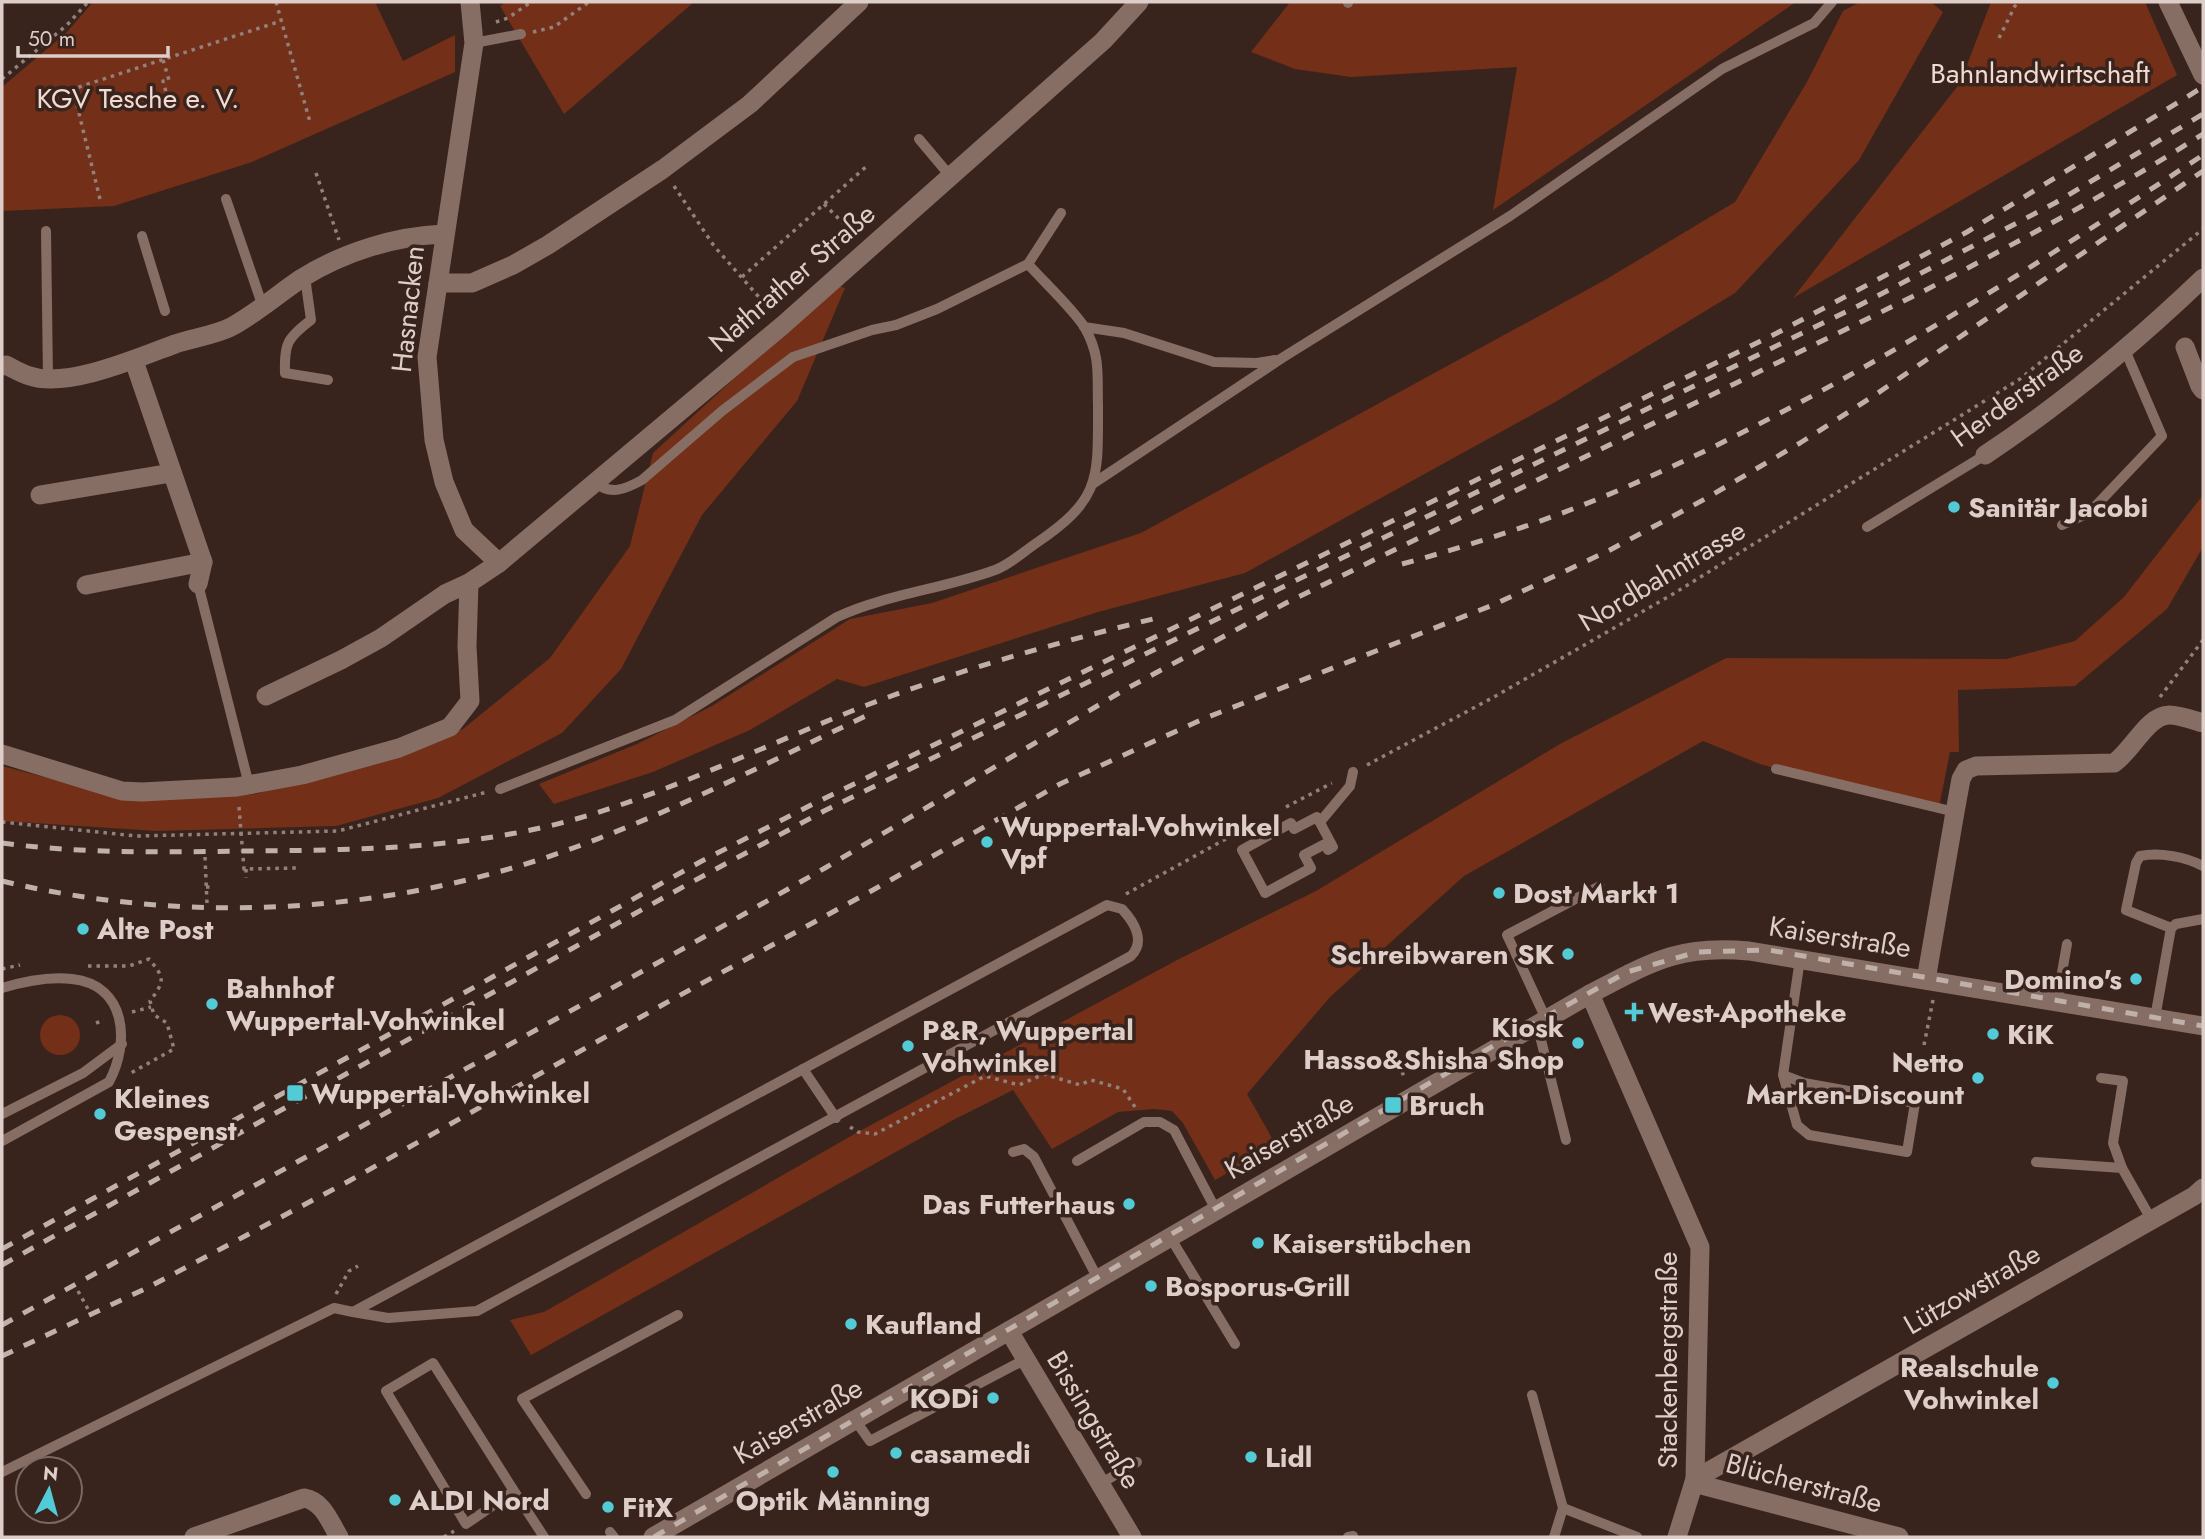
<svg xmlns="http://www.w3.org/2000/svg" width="2205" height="1539" font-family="Jost,sans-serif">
<rect width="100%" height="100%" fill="#39241d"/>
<g fill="#732f17">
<polygon points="93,2 375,2 403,61 455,35 455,72 252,162 114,206 2,211 2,87 67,32"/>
<polygon points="506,2 694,2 564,114 500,6"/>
<polygon points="1290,2 1796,2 1493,210 1517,67 1351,77 1295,69 1251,52"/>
<polygon points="1860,2 1931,2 1943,12 1859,160 1735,293 1557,401 1245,573 1098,612 864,687 837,679 750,730 653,772 554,804 539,784 637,744 712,706 850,619 932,603 1141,533 1605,280 1735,202 1807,82 1843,11"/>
<polygon points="1991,2 2145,2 2177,75 1793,298 1960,83"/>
<polygon points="836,285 845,288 797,401 702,515 621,669 562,733 438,798 336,826 157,831 2,821 2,766 105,793 169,799 255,794 400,754 463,729 550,658 630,546 653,453"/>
<polygon points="2203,495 2203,547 2167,609 2075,686 1958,690 1959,752 1950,752 1938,812 1760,764 1703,741 1464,876 1330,997 1247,1094 1276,1145 1215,1180 1183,1123 1172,1111 1154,1109 1118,1112 1052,1149 1013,1090 955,1119 531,1355 510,1320 544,1312 858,1132 1179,959 1316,891 1560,744 1726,658 2006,659 2075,641 2124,597"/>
<circle cx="60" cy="1035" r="20"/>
</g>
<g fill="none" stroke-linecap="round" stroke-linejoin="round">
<g stroke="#92817b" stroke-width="3.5" stroke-dasharray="3.5 5" stroke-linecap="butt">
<polyline points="276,2 310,122"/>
<polyline points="496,22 508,18 531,2"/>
<polyline points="533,32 554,27 589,2"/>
<polyline points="1999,38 2017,2"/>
<polyline points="163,60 169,80 163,81 171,110"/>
<polyline points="2,79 67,25 88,2"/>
<polyline points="316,173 339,240"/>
<polyline points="674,186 714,246 772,312"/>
<polyline points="100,199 73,89 281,21"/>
<polyline points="824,204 855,235"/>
<polyline points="742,277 868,165"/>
<polyline points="2160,697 2203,640"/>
<polyline points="1367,765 1494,697 1673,594 2020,379 2203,229"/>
<polyline points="239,807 244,869 296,868"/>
<polyline points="1286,807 1332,783"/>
<polyline points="2,822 136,836 338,831 487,792"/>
<polyline points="205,857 207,903"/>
<polyline points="246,869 246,878"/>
<polyline points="206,887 214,887"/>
<polyline points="1126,894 1233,835"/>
<path d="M88,966h41l20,-7c16,19 16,22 1,42l4,14 13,8 7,26 -45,25"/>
<polyline points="2,969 20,965"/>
<polyline points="132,1012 151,1007"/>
<polyline points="96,1023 104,1020"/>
<polyline points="1924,1045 1933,1000"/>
<polyline points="1402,1072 1404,1076"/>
<polyline points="850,1127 858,1132 875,1134 985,1076 1019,1085 1044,1074 1080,1085 1091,1080 1123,1089 1137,1110"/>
<polyline points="78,1291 89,1311"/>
<polyline points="336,1294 349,1271 358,1266"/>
<polyline points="444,1537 454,1531"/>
</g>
<g stroke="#876e65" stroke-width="10">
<polyline points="1348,3 1348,2"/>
<polyline points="474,43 521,34"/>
<polyline points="919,139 951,177"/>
<polyline points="226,199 263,307"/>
<polyline points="46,231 48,378"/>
<polyline points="142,236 165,311"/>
<path d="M305,277l6,43c-24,18 -27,24 -26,53l43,7"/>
<polyline points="1084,327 1124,333 1214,362 1257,363 1275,360"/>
<path d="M595,482c15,14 31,7 47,-2l80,-69 71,-54 79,-27 24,-5 41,-16 91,-45 33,-51"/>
<polyline points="1094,483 1282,358 1510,216 1722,69 1814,23 1832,2"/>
<polyline points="2062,525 2089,513 2162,436 2125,350"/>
<polyline points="1867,527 1985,455"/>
<polyline points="198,584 249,785"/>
<polyline points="1776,769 1955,812"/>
<path d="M500,789l175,-69 162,-103c50,-23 106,-28 158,-47 14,-5 27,-17 40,-26 66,-45 63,-63 63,-139 -1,-30 3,-48 -13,-77 -11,-18 -41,-46 -57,-64"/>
<polygon points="1317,817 1333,847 1328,850 1325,844 1304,855 1311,868 1265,893 1242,850 1291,823 1294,829"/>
<polyline points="1320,822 1350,786 1353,772"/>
<path d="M2203,866c-17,-9 -43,-14 -63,-10l-4,7 -10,47 45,18 5,-4 27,-5"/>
<path d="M2,988c23,-7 46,-12 70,-9 55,6 58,64 37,103l-107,59"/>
<polyline points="2057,1001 2067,944"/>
<polyline points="2155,1018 2171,928"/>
<polyline points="1546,1019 1507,935 1600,886"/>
<polyline points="1537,1024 1566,1140"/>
<polyline points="803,1069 836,1118"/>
<polyline points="1783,1075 1804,1083 1915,1103 1907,1152 1809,1135 1797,1125 1783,1075 1800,959"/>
<polyline points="2101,1078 2123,1081 2113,1143 2122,1168"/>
<polyline points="2,1114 83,1073 122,1044"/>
<polyline points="1013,1152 1024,1149 1034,1157 1098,1279"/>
<polyline points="1077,1161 1144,1122 1160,1122 1174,1130 1216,1210"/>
<polyline points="2036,1162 2122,1168 2151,1219"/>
<polyline points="1170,1237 1235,1344"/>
<polyline points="1532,1395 1563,1508 1554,1537"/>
<polyline points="855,1420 870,1441 1026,1359"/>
<path d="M2,1472l332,-164 19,4 754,-407 15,4c12,13 24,32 9,47l-654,355 -89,7 -35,-6"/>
<polyline points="1100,1484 1137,1462"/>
<polyline points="514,1491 433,1363 386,1391 466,1524 514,1491 544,1537"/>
<polyline points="586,1494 522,1399 678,1315"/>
<polyline points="1563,1508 1637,1537"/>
<polyline points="610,1532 614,1537"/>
<polyline points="1348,1537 1353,1536"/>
</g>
<g stroke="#876e65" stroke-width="19">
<polyline points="470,2 474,43 427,357 434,440 444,482 464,530 499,563"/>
<polyline points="2168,2 2203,75"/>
<polyline points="438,283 472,283 513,265 548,245 663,169 750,104 859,2"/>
<polyline points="2185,347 2200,386 2203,390"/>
<polyline points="134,361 203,562 198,584"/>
<path d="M2,366l4,-1c8,4 16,9 24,11 37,13 110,-19 145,-32 18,-6 40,-9 56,-17 26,-14 47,-33 71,-49 42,-26 93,-42 142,-44"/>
<path d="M1985,455c78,-52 150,-112 218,-177"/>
<polyline points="40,495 171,473"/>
<polyline points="86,585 203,562"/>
<polyline points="266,696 341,660 381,638 445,594 469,583 499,563 783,325 1103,41 1139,2"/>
<polyline points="2,754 122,791 142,792 237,787 302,775 399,748 450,727 470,701 467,646 469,583"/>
<path d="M1926,980l29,-168 6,-33 5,-9 10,-4 138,-3c18,-12 34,-48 55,-48 11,0 24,5 34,8"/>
<polyline points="1590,994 1700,1247 1695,1479 1677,1537"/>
<polyline points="1009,1331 1132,1537"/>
<polyline points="1695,1479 2194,1196 2203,1188"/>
<polyline points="1694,1483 1899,1537"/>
<path d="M194,1537l110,-39c19,3 26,24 35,39"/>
</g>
<path stroke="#876e65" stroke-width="19" d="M653,1537l937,-543c60,-31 88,-50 159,-43l454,75"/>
<g stroke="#c0b0aa" stroke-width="5" stroke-dasharray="12 12" stroke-linecap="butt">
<path d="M1402,564c73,-20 145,-43 215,-73 208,-89 398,-212 586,-336"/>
<path d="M2,843c81,11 164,9 246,8 110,-1 222,-2 328,-32 100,-29 194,-76 291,-114 95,-36 195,-64 294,-88"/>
<path d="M2,881c188,45 392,33 574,-34 101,-37 197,-87 294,-133"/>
<polyline points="2,1249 700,862 815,803 1777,333 1967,232 2203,87"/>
<polyline points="2,1265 690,883 824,811 1860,305 2055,203 2203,114"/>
<path d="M2,1325l686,-379 137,-78 299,-178 162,-87 634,-310c96,-50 192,-101 283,-159"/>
<polyline points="2,1356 147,1288 349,1181 664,1004 873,890 1060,784 1203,719 1493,605 1608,551 1705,499 1800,443 1872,397 2203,171"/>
<polyline points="654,1537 1493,1046 1627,972 1697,952 1769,950 2203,1026"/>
</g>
</g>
<g fill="#52cbd7" stroke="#39241d" stroke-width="2.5">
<circle cx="1954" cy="507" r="7"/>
<circle cx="987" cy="842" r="7"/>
<circle cx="1499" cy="893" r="7"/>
<circle cx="83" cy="929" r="7"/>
<circle cx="1568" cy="954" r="7"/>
<circle cx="2136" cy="979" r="7"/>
<circle cx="212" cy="1004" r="7"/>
<path d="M1630.5 1001.5h7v7h7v7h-7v7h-7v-7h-7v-7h7z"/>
<circle cx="1993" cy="1034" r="7"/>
<circle cx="1578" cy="1043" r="7"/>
<circle cx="908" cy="1046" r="7"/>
<circle cx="1978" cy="1078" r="7"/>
<rect x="286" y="1084" width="18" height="18" rx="3.5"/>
<rect x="1384" y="1096" width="18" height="18" rx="3.5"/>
<circle cx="100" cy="1114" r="7"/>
<circle cx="1129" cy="1204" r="7"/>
<circle cx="1258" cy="1243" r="7"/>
<circle cx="1151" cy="1286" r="7"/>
<circle cx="851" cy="1324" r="7"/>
<circle cx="2053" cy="1383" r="7"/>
<circle cx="993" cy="1398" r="7"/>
<circle cx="896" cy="1453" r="7"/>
<circle cx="1251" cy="1457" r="7"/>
<circle cx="833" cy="1472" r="7"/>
<circle cx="395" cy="1500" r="7"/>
<circle cx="608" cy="1507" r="7"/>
</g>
<g text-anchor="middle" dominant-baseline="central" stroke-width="7" stroke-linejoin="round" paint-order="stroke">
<g font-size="28" fill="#f1dad2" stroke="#39241d">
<text x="2040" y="73">Bahnlandwirtschaft</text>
<text x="138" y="98">KGV Tesche e. V.</text>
</g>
<g font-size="28" fill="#ddcec9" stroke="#39241d">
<text transform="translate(792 278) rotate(-41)">Nathrather Straße</text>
<text transform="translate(408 309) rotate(-84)">Hasnacken</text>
<text transform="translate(2017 395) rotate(-36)">Herderstraße</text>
<text transform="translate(1662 576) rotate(-31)">Nordbahntrasse</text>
<text transform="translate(1840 937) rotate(9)">Kaiserstraße</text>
<text transform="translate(1289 1136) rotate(-30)">Kaiserstraße</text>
<text transform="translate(1972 1289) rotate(-30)">Lützowstraße</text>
<text transform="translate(1667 1360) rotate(-90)">Stackenbergstraße</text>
<text transform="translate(1094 1420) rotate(59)">Bissingstraße</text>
<text transform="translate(798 1421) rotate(-30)">Kaiserstraße</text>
<text transform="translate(1804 1483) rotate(15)">Blücherstraße</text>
</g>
<g font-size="28" font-weight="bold" fill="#ddcec9" stroke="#39241d" text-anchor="start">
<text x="1968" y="507">Sanitär Jacobi</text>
<text x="1001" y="826">Wuppertal-Vohwinkel<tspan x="1001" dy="32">Vpf</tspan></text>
<text x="1513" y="893">Dost Markt 1</text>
<text x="97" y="929">Alte Post</text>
<text x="1554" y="954" text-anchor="end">Schreibwaren SK</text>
<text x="2122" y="979" text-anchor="end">Domino's</text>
<text x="226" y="988">Bahnhof<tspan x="226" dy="32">Wuppertal-Vohwinkel</tspan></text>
<text x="1648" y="1012">West-Apotheke</text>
<text x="1564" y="1027" text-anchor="end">Kiosk<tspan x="1564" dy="32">Hasso&amp;Shisha Shop</tspan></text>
<text x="922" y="1030">P&amp;R, Wuppertal<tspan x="922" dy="32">Vohwinkel</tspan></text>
<text x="2007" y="1034">KiK</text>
<text x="1964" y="1062" text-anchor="end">Netto<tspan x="1964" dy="32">Marken-Discount</tspan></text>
<text x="311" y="1093">Wuppertal-Vohwinkel</text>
<text x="114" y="1098">Kleines<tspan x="114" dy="32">Gespenst</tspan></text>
<text x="1409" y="1105">Bruch</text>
<text x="1115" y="1204" text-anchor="end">Das Futterhaus</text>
<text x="1272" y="1243">Kaiserstübchen</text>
<text x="1165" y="1286">Bosporus-Grill</text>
<text x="865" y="1324">Kaufland</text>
<text x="2039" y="1367" text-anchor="end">Realschule<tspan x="2039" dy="32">Vohwinkel</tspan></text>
<text x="979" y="1398" text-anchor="end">KODi</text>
<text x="910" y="1453">casamedi</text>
<text x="1265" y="1457">Lidl</text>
<text x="409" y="1500">ALDI Nord</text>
<text x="833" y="1500" text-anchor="middle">Optik Männing</text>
<text x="622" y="1507">FitX</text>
</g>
</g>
<rect width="2205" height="1539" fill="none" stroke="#ddcec9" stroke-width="7"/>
<g transform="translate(49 1490) rotate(6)"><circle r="33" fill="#39241d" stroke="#7b6862" stroke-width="2"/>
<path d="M0-5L12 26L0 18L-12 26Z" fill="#52cbd7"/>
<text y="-10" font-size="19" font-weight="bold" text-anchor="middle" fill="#ddcec9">N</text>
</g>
<path d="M18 46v10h150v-10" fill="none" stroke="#ddcec9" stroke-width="3.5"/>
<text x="28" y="46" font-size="21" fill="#ddcec9" stroke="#39241d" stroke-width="5" paint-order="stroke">50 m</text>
</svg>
